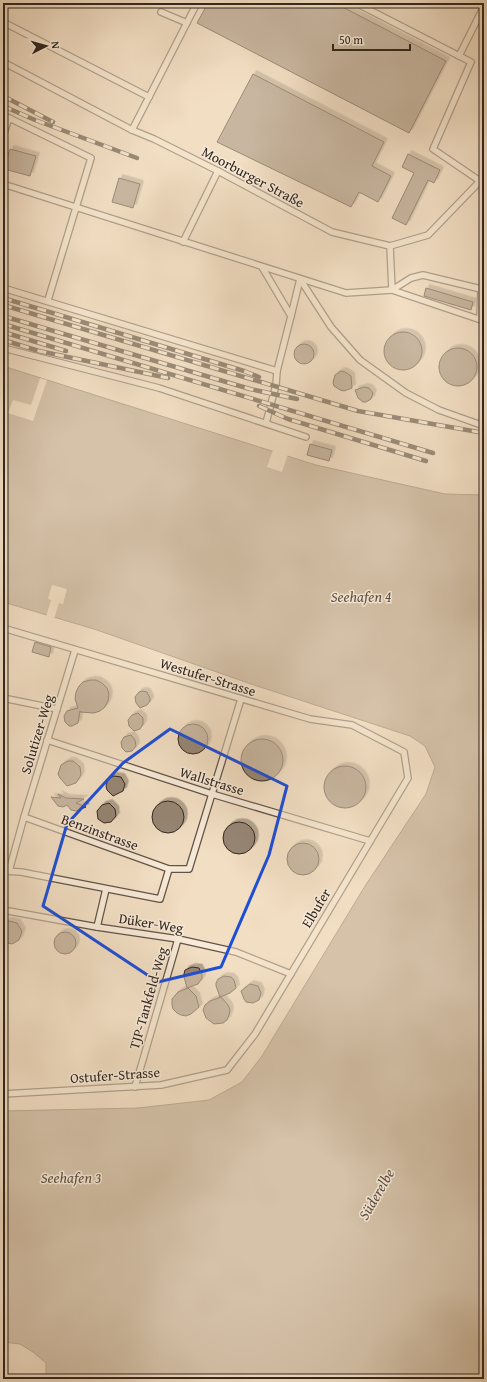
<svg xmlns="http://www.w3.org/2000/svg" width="487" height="1382" font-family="'Gentium Book Plus',serif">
<defs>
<filter id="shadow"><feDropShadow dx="3.5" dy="-3.5" stdDeviation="0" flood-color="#0004"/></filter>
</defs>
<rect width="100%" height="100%" fill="#f2dec3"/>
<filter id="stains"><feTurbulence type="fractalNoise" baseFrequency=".005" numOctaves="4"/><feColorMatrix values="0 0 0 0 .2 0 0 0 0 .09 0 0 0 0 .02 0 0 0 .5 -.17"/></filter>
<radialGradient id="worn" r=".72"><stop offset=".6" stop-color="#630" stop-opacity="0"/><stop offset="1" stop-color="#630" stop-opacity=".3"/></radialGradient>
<polygon fill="#b19f8b" stroke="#7e6f5f" points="3,366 316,465 445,494 484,495 484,1379 46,1379 46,1363 33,1352 20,1344 3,1342 3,1111 138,1108 209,1100 242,1082 262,1056 365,886 426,794 435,767 425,746 410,736 254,685 94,629 3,602"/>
<g fill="#f2dec3">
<polygon points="40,378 47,380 33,421 8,413 13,400 31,405"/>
<polygon points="273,450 288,454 282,472 267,467"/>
<polygon points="52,585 67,589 63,604 59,603 54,619 46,617 51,600 48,599"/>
</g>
<g fill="#968674" stroke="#32261e" filter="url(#shadow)">
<polygon points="208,3 335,3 446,61 409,133 197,23"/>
<polygon points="253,74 384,142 372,166 391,176 378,202 359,192 351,207 217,142"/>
<polygon points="10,149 36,156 30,176 4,169"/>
<polygon points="408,154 440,170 434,183 428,180 406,225 392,218 414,173 402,167"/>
<polygon points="119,178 140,184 133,208 112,202"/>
<polygon points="426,288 473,302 471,310 424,296"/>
<circle cx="403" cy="351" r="19"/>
<circle cx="304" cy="354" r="10"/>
<circle cx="458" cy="367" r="19"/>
<polygon points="341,371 345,372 351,376 352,388 344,391 340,390 334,386 333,382 335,375"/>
<polygon points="364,387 369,388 373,393 371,399 366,402 363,402 358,398 355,390"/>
<polygon points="310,444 332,450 329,461 307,455"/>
<polygon points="35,642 51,647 49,657 32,652"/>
<polygon points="90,680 96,680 102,683 107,688 109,694 108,701 105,707 100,711 94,713 80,712 80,711 78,723 72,726 69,726 65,722 64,716 67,711 78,708 75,699 76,692 79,686 83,682"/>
<polygon points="142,691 147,692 150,698 150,701 147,705 140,708 136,703 135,697 139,692"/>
<polygon points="138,713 143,718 143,724 140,729 134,731 129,726 128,720 132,715"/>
<circle cx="193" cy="739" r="15"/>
<polygon points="131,735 135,740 136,746 132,751 126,752 122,748 121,742 124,737"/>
<circle cx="262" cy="760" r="21"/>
<polygon points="68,761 73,761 80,767 81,775 76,783 67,786 60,778 58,774 61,765"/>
<circle cx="345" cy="787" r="21"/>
<polygon points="114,776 121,777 125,784 123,791 113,796 107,790 106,786 108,779"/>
<polygon points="58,794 66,798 84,799 76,803 86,807 76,811 71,810 67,805 63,807 58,806 51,797 61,798"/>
<circle cx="168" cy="817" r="16"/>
<polygon points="109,803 115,809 116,816 111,822 104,823 98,819 97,811 102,805"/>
<circle cx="239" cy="838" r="16"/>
<circle cx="303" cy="859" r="16"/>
<polygon points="9,921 17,923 22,931 19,940 12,944 3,942 3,923"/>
<circle cx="65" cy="943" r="11"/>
<polygon points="192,967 199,968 202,975 202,978 198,984 187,988 184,977 184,974 185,970"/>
<polygon points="224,976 231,977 234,980 236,988 230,993 220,997 216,986 216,983 218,979"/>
<polygon points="250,984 258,986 261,993 259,1000 253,1003 246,1002 244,999 241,991"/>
<polygon points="188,988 196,996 199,1007 191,1014 186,1016 181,1015 177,1013 173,1009 172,1005 172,999 178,992"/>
<polygon points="221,997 228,1005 230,1010 229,1015 227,1020 223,1023 214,1024 206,1018 203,1010 205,1005 210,1001"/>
</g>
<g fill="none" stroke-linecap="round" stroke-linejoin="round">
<g stroke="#625447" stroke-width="8">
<g id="service">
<polyline points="356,3 471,62 433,149 480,181"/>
<polyline points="161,12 187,23"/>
<polyline points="3,22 149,97 132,130"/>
<polyline points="459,56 484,6"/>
<polyline points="3,62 132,130 154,139 218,171 332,232 390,246 428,235 484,177"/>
<polyline points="149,97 197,3"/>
<polyline points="3,115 91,158 48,300"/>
<polyline points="3,136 9,118"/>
<polyline points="3,184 346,293 392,290 411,278 423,275 481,289 480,319"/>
<polyline points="183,242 218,171"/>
<polyline points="390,246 392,290 484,321"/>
<polyline points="262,267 291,316"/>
<polyline points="300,279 331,327 360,360 406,393 439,410 484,426"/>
<polyline points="3,288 277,371"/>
<polyline points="3,348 159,388 306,437"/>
<polyline points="266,423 276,385 277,371 291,316 300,279"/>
<polyline points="3,628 310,719 352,725 404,752 408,778 255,1034 227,1070 161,1085 3,1094"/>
<polyline points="3,698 57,709"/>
<polyline points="47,740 212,794 370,841"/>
<polyline points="24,817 169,869 189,869 241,699"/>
<polyline points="3,871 21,872 160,899 169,869"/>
<polyline points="9,871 24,817 75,650"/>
<polyline points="3,910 97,927 178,939 236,952 291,974"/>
<polyline points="97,927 106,889"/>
<polyline points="135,1087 178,939"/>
</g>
</g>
<use href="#service" stroke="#f7ead8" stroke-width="5.5"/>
<g stroke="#32261e" stroke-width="4.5">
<g id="rail">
<polyline points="3,96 53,122"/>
<polyline points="3,106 35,120 137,158"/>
<polyline points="3,298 244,371 259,377"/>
<polyline points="3,305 358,411 484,433"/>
<polyline points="3,316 250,389 297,399"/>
<polyline points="3,324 433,453"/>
<polyline points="3,332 66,351"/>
<polyline points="3,340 39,351 168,378"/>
<polyline points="259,406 288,419 426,461"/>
</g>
</g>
<use href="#rail" stroke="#f7ead8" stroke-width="3" stroke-dasharray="9" stroke-linecap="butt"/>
</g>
<path d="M0 0H487V1382H0ZM170,729l117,57 -18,69 -48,112 -63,15 -115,-76 24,-82 56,-61z" fill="#f2dec3" fill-opacity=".55" fill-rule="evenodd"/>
<path fill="none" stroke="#1d4ed8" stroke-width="3" stroke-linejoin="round" d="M170,729l117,57 -18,69 -48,112 -63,15 -115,-76 24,-82 56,-61z"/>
<g text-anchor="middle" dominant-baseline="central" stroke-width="3" stroke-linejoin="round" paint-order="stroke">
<g font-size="14" fill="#32261e" stroke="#f7ead8">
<text transform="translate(253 177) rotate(28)">Moorburger Straße</text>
<text transform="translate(208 677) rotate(17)">Westufer-Strasse</text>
<text transform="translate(37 734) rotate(-73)">Solutizer-Weg</text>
<text transform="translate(212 781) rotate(17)">Wallstrasse</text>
<text transform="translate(100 832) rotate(20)">Benzinstrasse</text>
<text transform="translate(316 908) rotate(-59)">Elbufer</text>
<text transform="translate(151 923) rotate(9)">Düker-Weg</text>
<text transform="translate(148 998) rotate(-74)">TJP-Tankfeld-Weg</text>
<text transform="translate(115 1075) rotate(-4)">Ostufer-Strasse</text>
</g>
<g font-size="15" font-style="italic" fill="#5e5044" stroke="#f7ead8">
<text x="361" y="596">Seehafen 4</text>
<text x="71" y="1177">Seehafen 3</text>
<text transform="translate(376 1194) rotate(-60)">Süderelbe</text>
</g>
</g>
<rect width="487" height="1382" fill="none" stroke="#f2dec3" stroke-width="16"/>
<rect x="4" y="4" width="479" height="1374" fill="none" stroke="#32261e" stroke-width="2"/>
<rect x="8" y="8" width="471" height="1366" fill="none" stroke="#32261e"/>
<g transform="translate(46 46) rotate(84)" stroke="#f7ead8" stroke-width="3" paint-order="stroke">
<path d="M0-3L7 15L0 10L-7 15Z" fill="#32261e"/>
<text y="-6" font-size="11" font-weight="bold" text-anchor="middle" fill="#32261e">N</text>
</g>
<path d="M333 44v6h77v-6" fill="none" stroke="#32261e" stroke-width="2"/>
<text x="339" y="44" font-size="12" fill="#32261e" stroke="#f7ead8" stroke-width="3" paint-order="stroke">50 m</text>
<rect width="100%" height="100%" filter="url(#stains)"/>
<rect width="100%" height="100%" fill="url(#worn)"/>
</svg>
